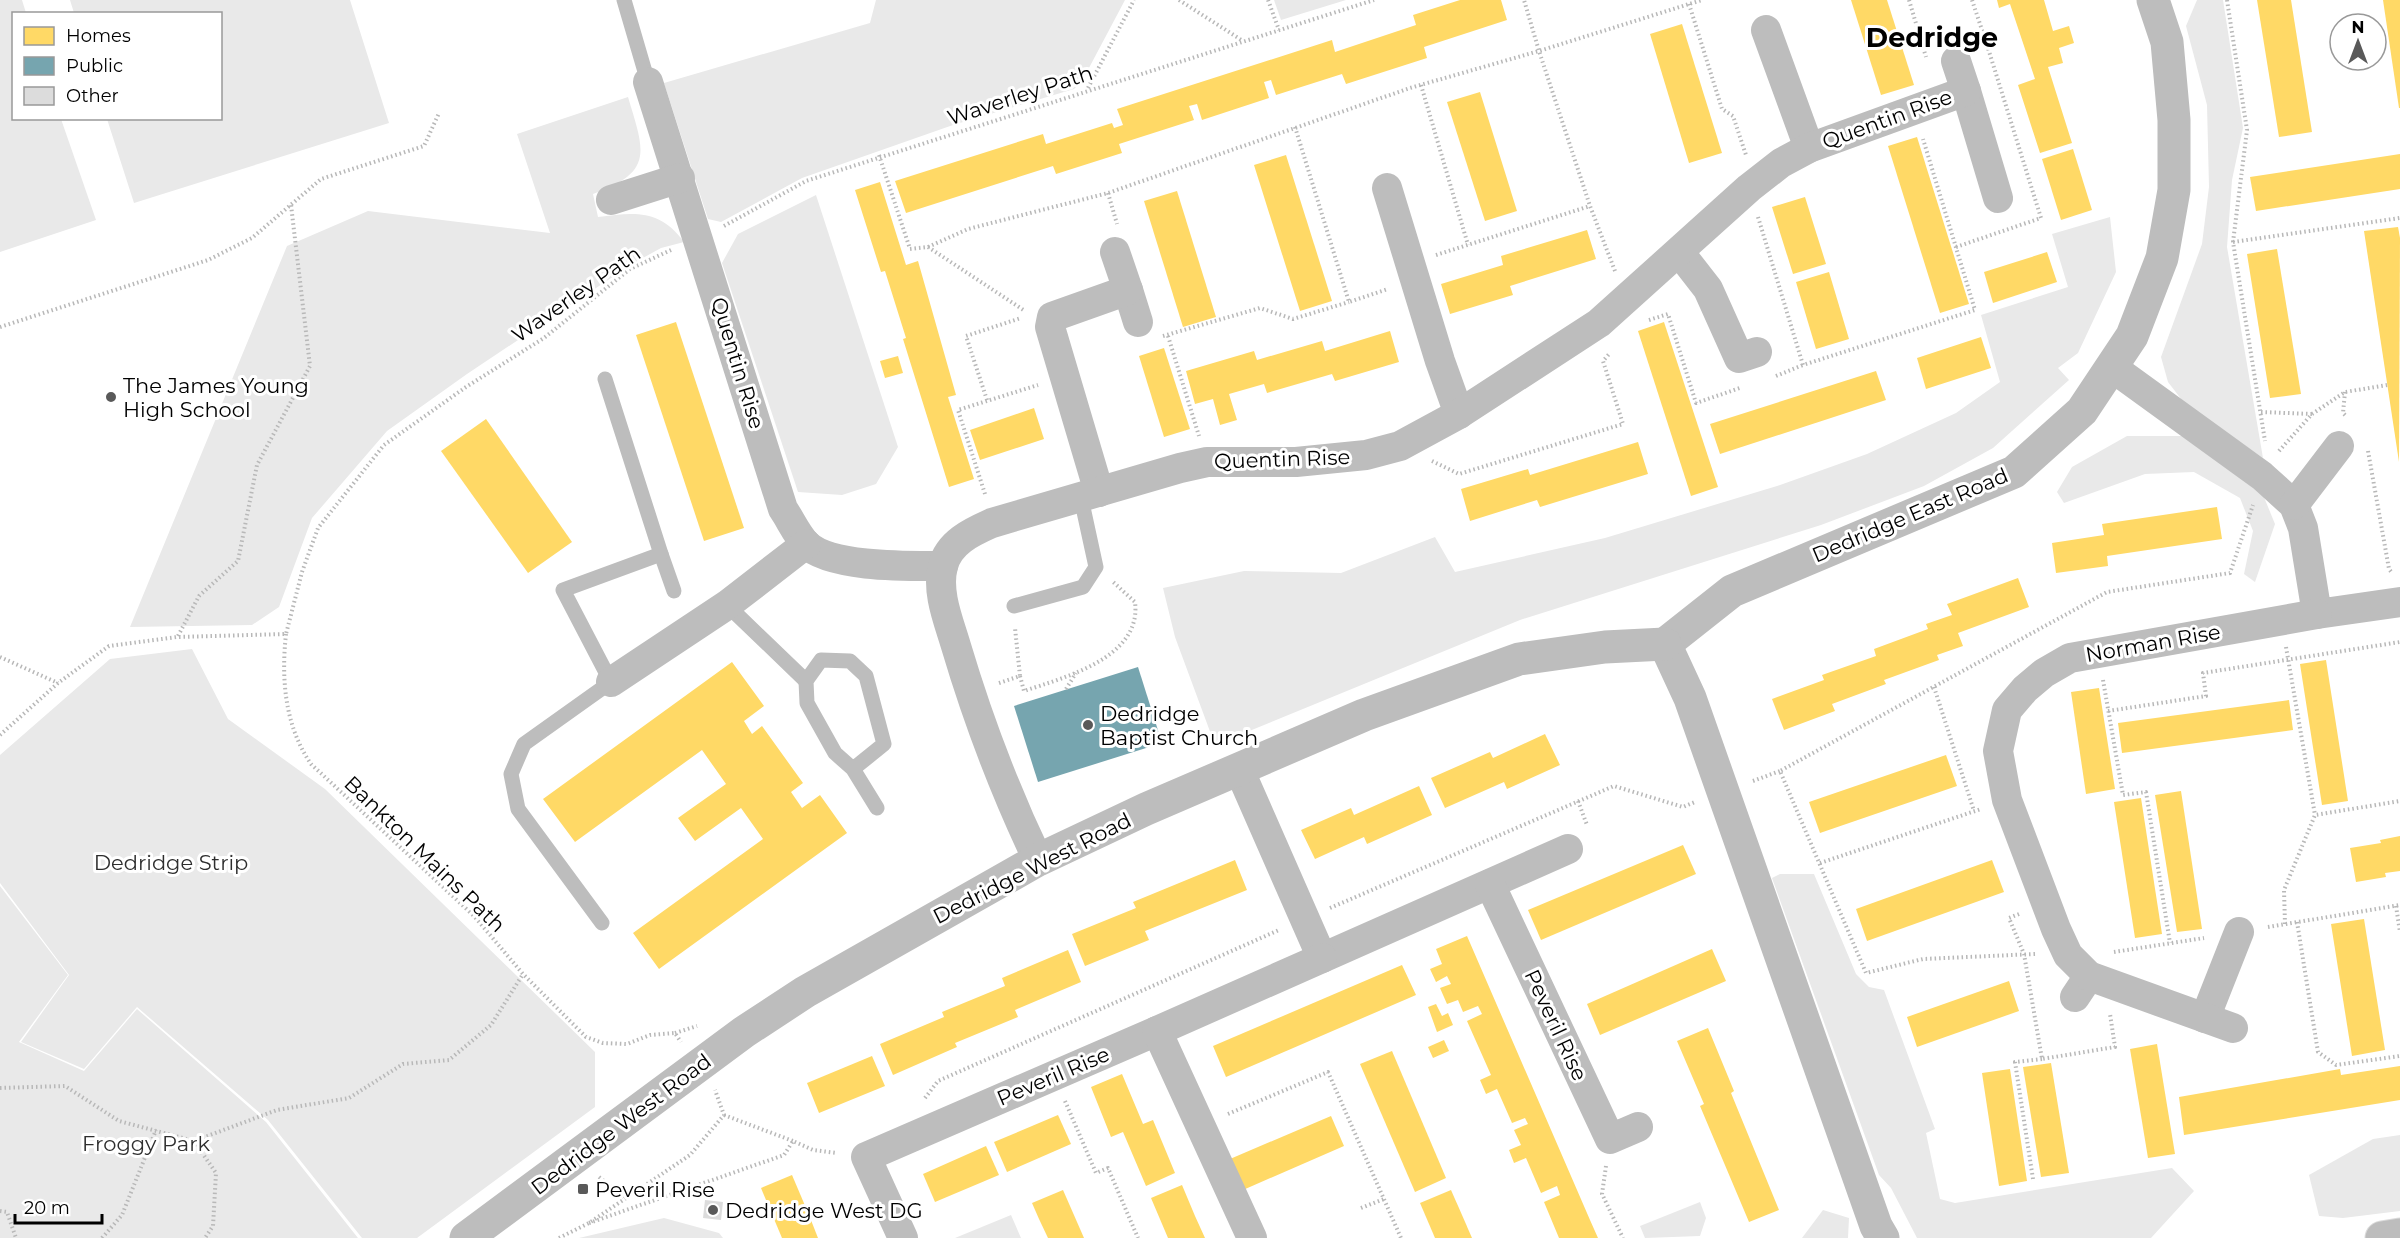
<svg xmlns="http://www.w3.org/2000/svg" width="2400" height="1238" font-family="Montserrat,sans-serif">
<rect width="100%" height="100%" fill="#fff"/>
<g fill="#e9e9e9">
<polygon points="0,0 22,0 26,13 14,14 14,118 61,119 96,220 0,252"/>
<polygon points="70,0 350,0 389,123 134,203 107,119 220,118 220,14 74,13"/>
<polygon points="876,0 1125,0 1081,83 1074,89 953,125 802,178 721,222 708,219 664,83 870,23"/>
<polygon points="1274,0 1346,0 1281,20"/>
<polygon points="2197,0 2223,0 2243,128 2232,180 2227,247 2263,458 2185,404 2168,382 2161,357 2202,244 2209,187 2207,105 2186,26"/>
<path d="M628,97c16,54 27,75 -35,97l5,23c37,-5 62,-8 86,25l-23,6 -29,16 -165,110 -80,57 -75,87 -33,89 -27,18 -122,2 157,-381 81,-35 182,22 -33,-99z"/>
<polygon points="816,195 898,447 876,484 842,495 798,492 722,263 738,234"/>
<polygon points="2110,217 2116,272 2078,353 2058,368 2069,380 1993,448 1924,486 1821,525 1520,620 1215,745 1175,637 1163,588 1244,571 1341,573 1435,537 1455,572 1605,538 1777,486 1867,454 1956,413 2000,382 1981,315 2068,287 2052,234"/>
<polygon points="2127,436 2192,436 2259,485 2275,524 2255,582 2244,574 2253,531 2240,498 2194,472 2145,474 2064,503 2057,492 2072,467"/>
<polygon points="192,649 228,719 325,789 595,1052 595,1107 417,1238 362,1238 268,1120 137,1007 84,1069 21,1042 69,975 0,883 0,755 110,659"/>
<polygon points="1780,874 1814,874 1856,974 1869,987 1884,990 1935,1129 1926,1133 1940,1199 1955,1203 2172,1168 2194,1191 2151,1238 1917,1238 1891,1188 1879,1175 1772,878"/>
<polygon points="0,886 68,975 19,1042 84,1071 137,1009 266,1122 358,1238 0,1238"/>
<polygon points="2400,1135 2400,1211 2343,1218 2319,1216 2309,1175 2373,1139"/>
<polygon points="1700,1202 1706,1218 1700,1236 1645,1238 1640,1226"/>
<polygon points="1823,1210 1849,1218 1848,1238 1802,1238"/>
<polygon points="1011,1215 1021,1238 955,1238"/>
<polygon points="664,1218 719,1233 723,1238 579,1238"/>
</g>
<g fill="#ffd966">
<polygon points="1460,0 1501,0 1507,20 1424,47 1427,58 1346,84 1342,74 1276,95 1271,80 1264,82 1269,98 1202,120 1197,104 1189,106 1194,120 1119,144 1122,153 1056,174 1053,166 906,213 895,181 1043,134 1046,144 1112,123 1114,128 1123,125 1117,109 1332,40 1335,52 1416,25 1413,15"/>
<polygon points="1851,0 1887,0 1914,85 1881,95"/>
<polygon points="1997,0 2044,0 2053,31 2069,26 2074,43 2059,48 2063,63 2048,67 2072,143 2040,153 2018,85 2035,79 2010,4 1999,8"/>
<polygon points="2257,0 2291,0 2312,132 2279,137"/>
<polygon points="2383,0 2400,0 2400,108 2399,108"/>
<polygon points="1682,24 1722,153 1689,163 1650,34"/>
<polygon points="1480,92 1517,211 1485,221 1447,102"/>
<polygon points="1917,137 1969,304 1940,313 1888,146"/>
<polygon points="2073,149 2092,210 2061,220 2042,159"/>
<polygon points="2400,154 2400,189 2256,211 2250,177"/>
<polygon points="1286,155 1332,301 1300,311 1254,165"/>
<polygon points="880,182 906,265 918,261 956,395 948,397 974,479 949,487 903,339 906,338 885,271 881,272 855,190"/>
<polygon points="1177,191 1216,317 1183,327 1144,201"/>
<polygon points="1805,197 1826,264 1793,274 1772,207"/>
<polygon points="2398,227 2400,238 2399,462 2364,231"/>
<polygon points="1587,230 1596,259 1510,286 1513,295 1450,314 1441,284 1503,265 1501,256"/>
<polygon points="2277,249 2301,394 2270,398 2247,254"/>
<polygon points="2047,252 2057,282 1993,303 1984,272"/>
<polygon points="1829,272 1849,339 1816,349 1796,282"/>
<polygon points="676,322 744,528 704,541 636,335"/>
<polygon points="1664,322 1718,487 1691,496 1638,331"/>
<polygon points="1390,331 1399,362 1335,381 1332,374 1267,393 1264,384 1229,394 1237,420 1220,425 1213,399 1195,404 1186,371 1254,351 1257,360 1322,341 1325,351"/>
<polygon points="1981,337 1991,368 1926,389 1917,358"/>
<polygon points="1164,348 1190,429 1164,437 1139,356"/>
<polygon points="898,356 903,373 885,378 880,361"/>
<polygon points="1876,371 1886,400 1720,454 1710,424"/>
<polygon points="1034,408 1044,439 980,460 970,430"/>
<polygon points="486,419 572,542 528,573 441,451"/>
<polygon points="1638,442 1648,474 1540,507 1537,500 1470,521 1461,489 1528,469 1530,475"/>
<polygon points="2217,507 2222,539 2107,556 2108,566 2056,573 2052,543 2104,535 2102,524"/>
<polygon points="2018,578 2029,607 1958,633 1963,646 1937,655 1939,660 1884,680 1886,684 1832,704 1835,711 1784,730 1772,699 1824,680 1822,675 1876,656 1874,649 1928,629 1926,624 1952,615 1947,604"/>
<polygon points="2326,660 2348,801 2322,805 2300,664"/>
<polygon points="732,662 764,706 744,721 752,734 762,726 803,783 791,792 802,808 820,795 847,833 659,969 633,933 763,839 741,808 695,841 678,818 726,784 702,750 575,842 543,799"/>
<polygon points="2099,688 2115,789 2086,794 2071,692"/>
<polygon points="2289,700 2293,730 2122,753 2118,723"/>
<polygon points="1545,734 1560,765 1507,789 1504,782 1445,808 1431,778 1490,752 1493,758"/>
<polygon points="1946,755 1957,786 1820,833 1809,802"/>
<polygon points="1419,786 1432,815 1367,844 1364,837 1315,859 1301,830 1351,808 1354,815"/>
<polygon points="2181,791 2202,929 2177,932 2155,795"/>
<polygon points="2141,798 2162,934 2135,938 2114,802"/>
<polygon points="2400,836 2400,871 2385,873 2386,877 2356,882 2350,848 2381,843 2380,840"/>
<polygon points="1683,845 1696,874 1541,940 1528,910"/>
<polygon points="1235,860 1247,890 1145,931 1149,940 1085,966 1072,934 1136,908 1133,902"/>
<polygon points="1992,860 2004,892 1867,941 1856,909"/>
<polygon points="2364,919 2385,1050 2352,1056 2331,924"/>
<polygon points="1467,936 1590,1220 1598,1238 1559,1238 1544,1202 1560,1195 1557,1186 1541,1193 1526,1158 1514,1163 1509,1150 1521,1145 1514,1130 1528,1124 1525,1118 1512,1123 1497,1089 1486,1094 1480,1080 1491,1075 1467,1021 1482,1014 1478,1006 1463,1012 1458,1000 1447,1004 1440,988 1451,984 1447,976 1436,982 1430,969 1442,964 1436,949"/>
<polygon points="1712,949 1726,981 1600,1035 1587,1004"/>
<polygon points="1068,950 1081,982 1015,1010 1018,1017 955,1043 957,1047 893,1075 880,1044 944,1017 942,1012 1005,986 1002,978"/>
<polygon points="1402,965 1416,995 1226,1077 1213,1046"/>
<polygon points="2009,981 2019,1011 1917,1047 1907,1017"/>
<polygon points="1436,1004 1442,1016 1448,1013 1453,1025 1437,1032 1428,1007"/>
<polygon points="1708,1028 1734,1091 1731,1093 1779,1210 1749,1222 1700,1106 1704,1104 1677,1041"/>
<polygon points="1444,1040 1449,1051 1433,1058 1428,1047"/>
<polygon points="2157,1044 2175,1154 2148,1158 2130,1049"/>
<polygon points="1392,1051 1446,1178 1415,1192 1360,1064"/>
<polygon points="872,1056 885,1086 819,1113 807,1083"/>
<polygon points="2051,1063 2069,1173 2041,1177 2023,1067"/>
<polygon points="2400,1066 2400,1100 2184,1135 2179,1097 2340,1069 2341,1075"/>
<polygon points="2010,1069 2027,1181 1999,1186 1982,1073"/>
<polygon points="1122,1074 1143,1124 1153,1120 1175,1173 1146,1186 1123,1132 1111,1137 1091,1087"/>
<polygon points="1058,1115 1071,1144 1007,1172 994,1142"/>
<polygon points="1331,1116 1344,1146 1243,1190 1230,1159"/>
<polygon points="986,1146 999,1175 935,1202 923,1174"/>
<polygon points="792,1175 809,1215 818,1238 782,1238 761,1188"/>
<polygon points="1182,1185 1195,1216 1205,1238 1168,1238 1151,1198"/>
<polygon points="1063,1190 1084,1238 1048,1238 1039,1219 1032,1203"/>
<polygon points="1451,1190 1462,1215 1472,1238 1435,1238 1420,1203"/>
</g>
<polygon fill="#76a5af" points="1138,667 1162,743 1038,782 1014,706"/>
<polygon fill="#dcdcdc" points="705,1200 723,1202 721,1220 703,1218"/>
<g fill="none" stroke-linecap="round" stroke-linejoin="round">
<g stroke="#dbdbdb" stroke-width="35">
<polyline id="primary" points="2382,1238 2400,1235"/>
</g>
<g stroke="#b8b8b8" stroke-width="4" stroke-dasharray="1.5 3" stroke-linecap="butt">
<polyline points="1179,0 1243,41"/>
<polyline points="1268,0 1279,30"/>
<polyline points="1909,0 1926,57"/>
<polyline points="1972,0 1987,45"/>
<polyline points="2227,0 2247,130 2233,242 2265,441"/>
<polyline points="1689,4 1722,109 1733,116 1746,155"/>
<polyline points="1421,85 1468,245"/>
<polyline points="1088,88 1134,0"/>
<polyline points="1295,127 1349,302 1388,289"/>
<polyline points="879,155 910,249 928,247 1025,311"/>
<polyline points="1108,193 1117,224"/>
<polyline points="1758,217 1803,365 1975,310 1923,139"/>
<polyline points="724,226 806,181 1374,0"/>
<polyline points="2233,242 2400,218"/>
<polyline points="928,247 968,229 1108,193 1410,88 1539,51 1524,0"/>
<polyline points="1956,247 2041,218 1987,45"/>
<polyline points="1436,255 1590,206"/>
<polyline points="1615,271 1590,206 1539,51 1702,0"/>
<polyline points="1649,320 1668,314 1696,403 1740,388"/>
<polyline points="0,327 208,260 252,238 321,179 424,146 439,113"/>
<polyline points="1163,336 1260,308 1293,319 1349,302"/>
<polyline points="1168,336 1199,436"/>
<polyline points="1776,376 1803,365"/>
<polyline points="2345,392 2343,413 2347,417"/>
<polyline points="987,400 966,336 1021,318"/>
<polyline points="2261,412 2312,414"/>
<polyline points="2279,451 2312,414 2345,392 2387,385"/>
<polyline points="2368,451 2389,569 2392,573"/>
<polyline points="1432,461 1459,474 1623,424 1603,361 1610,353"/>
<polyline points="985,494 958,410 1038,385"/>
<path d="M286,634c-5,46 -1,92 25,130l163,152 49,58 63,63 17,6 24,1 23,-9 25,-2 6,9"/>
<polyline points="178,636 199,596 238,561 257,465 310,366 291,205"/>
<polyline points="2286,647 2315,815"/>
<polyline points="0,657 58,683"/>
<path d="M1020,676l4,15c41,-14 118,-33 111,-89l-23,-21"/>
<polyline points="2103,680 2123,795 2146,792 2170,943"/>
<polyline points="999,683 1020,676 1015,628"/>
<polyline points="1934,687 1974,811"/>
<polyline points="1066,689 1076,673"/>
<polyline points="2108,711 2206,696 2203,673 2400,642"/>
<polyline points="0,735 58,683 109,646 177,637 286,634 302,572 318,528 384,445 466,387 544,338 630,269 671,250"/>
<polyline points="1753,781 1780,771"/>
<polyline points="1578,801 1587,825"/>
<polyline points="1820,863 1981,809"/>
<polyline points="2396,906 2400,932"/>
<polyline points="1330,908 1614,786 1683,807 1695,802"/>
<polyline points="2019,914 2009,918 2024,954 2042,1059 2115,1047 2110,1014"/>
<polyline points="2297,922 2318,1052 2336,1065 2400,1056"/>
<polyline points="2285,924 2284,890 2315,815 2400,801"/>
<polyline points="2268,927 2400,905"/>
<polyline points="2114,952 2204,938"/>
<polyline points="2035,954 1923,959 1866,973 1780,771 2107,592 2230,573 2253,505"/>
<polyline points="675,1033 697,1026"/>
<polyline points="0,1088 65,1086 119,1121 194,1141 216,1173 213,1226 205,1238"/>
<polyline points="925,1098 938,1081 1279,930"/>
<polyline points="1065,1101 1096,1173 1108,1168 1138,1238"/>
<polyline points="1228,1114 1328,1072 1401,1238"/>
<polyline points="724,1115 793,1141"/>
<polyline points="194,1141 277,1110 349,1098 403,1064 449,1060 491,1025 523,974"/>
<polyline points="1606,1166 1602,1194 1623,1238"/>
<polyline points="599,1177 624,1197"/>
<polyline points="2033,1179 2015,1062 2042,1059"/>
<polyline points="1361,1208 1384,1199"/>
<polyline points="0,1211 7,1212 16,1238"/>
<polyline points="589,1223 784,1155 793,1141 813,1150 837,1153"/>
<polyline points="102,1238 122,1215 156,1130"/>
<polyline points="559,1238 589,1223 690,1155 724,1115 715,1090"/>
</g>
<g stroke="#bdbdbd" stroke-width="15">
<polyline points="624,0 648,82"/>
<polyline points="661,554 674,591"/>
<polyline points="727,605 806,681"/>
<polyline points="1014,606 1083,587 1096,567 1081,498"/>
<polyline points="853,769 884,744 866,676 850,661 821,660 806,681 807,703 835,753 853,769 877,808"/>
<polyline points="602,923 518,809 511,774 524,744 611,682 563,590 661,554 605,379"/>
</g>
<g stroke="#bdbdbd" stroke-width="30">
<polyline points="1766,30 1809,148"/>
<path d="M648,82l135,427c7,10 14,26 23,35 24,24 104,22 137,22"/>
<polyline points="1966,91 1998,198"/>
<polyline points="1387,188 1440,361 1459,414"/>
<polyline points="611,200 680,178"/>
<polyline points="1680,253 1708,289 1739,358 1757,352"/>
<polyline points="1128,290 1138,322"/>
<polyline points="2113,368 2262,476 2294,505 2303,528 2317,614 2400,602"/>
<polyline points="1099,492 1050,327 1052,317 1128,290 1115,252"/>
<polyline points="2294,505 2339,446"/>
<polyline points="611,682 727,605 806,544"/>
<polyline points="1239,769 1322,958 1568,849"/>
<path d="M1038,860c-33,-69 -60,-140 -82,-214 -7,-24 -20,-54 -13,-80 6,-24 29,-34 49,-43l188,-55 27,-6h89l70,-7 34,-9 59,-32 140,-91 150,-135 32,-25 28,-15 157,-57 -10,-30"/>
<polyline points="1490,884 1610,1139 1638,1127"/>
<polyline points="2075,997 2089,976"/>
<polyline points="2205,1018 2239,932"/>
<polyline points="2233,1028 2089,976 2068,955 2056,929 2007,800 1998,751 2007,710 2025,689 2044,673 2070,658 2317,614"/>
<polyline points="903,1238 866,1157 1157,1031"/>
<polyline points="1252,1238 1157,1031 1322,958"/>
</g>
<g stroke="#bdbdbd" stroke-width="33">
<polyline points="1665,644 1732,591 2014,472 2082,411 2132,336 2162,258 2174,190 2174,120 2167,42 2153,0"/>
<polyline points="1665,644 1690,698 1876,1226 1883,1238"/>
<polyline points="466,1238 744,1032 805,992 1038,860 1146,809 1364,715 1519,659 1605,647 1665,644"/>
</g>
<use href="#primary" stroke="#bdbdbd" stroke-width="33"/>
</g>
<g fill="#595959" stroke="#fff" stroke-width="2">
<circle cx="111" cy="397" r="6"/>
<circle cx="1088" cy="725" r="6"/>
<rect x="577" y="1183" width="12" height="12" rx="3"/>
<circle cx="713" cy="1210" r="6"/>
</g>
<g text-anchor="middle" dominant-baseline="central" stroke-width="6" stroke-linejoin="round" paint-order="stroke">
<g font-size="21" fill="#000" stroke="#fff">
<text transform="translate(1020 95) rotate(-18)">Waverley Path</text>
<text transform="translate(1887 119) rotate(-20)">Quentin Rise</text>
<text transform="translate(576 294) rotate(-35)">Waverley Path</text>
<text transform="translate(738 363) rotate(73)">Quentin Rise</text>
<text transform="translate(1282 459) rotate(-2)">Quentin Rise</text>
<text transform="translate(1910 515) rotate(-23)">Dedridge East Road</text>
<text transform="translate(2153 643) rotate(-10)">Norman Rise</text>
<text transform="translate(425 854) rotate(44)">Bankton Mains Path</text>
<text transform="translate(1032 868) rotate(-27)">Dedridge West Road</text>
<text transform="translate(1556 1025) rotate(65)">Peveril Rise</text>
<text transform="translate(1053 1076) rotate(-23)">Peveril Rise</text>
<text transform="translate(621 1124) rotate(-37)">Dedridge West Road</text>
</g>
<g font-size="21" fill="#000" stroke="#fff" text-anchor="start">
<text x="123" y="385">The James Young<tspan x="123" dy="24">High School</tspan></text>
<text x="1100" y="713">Dedridge<tspan x="1100" dy="24">Baptist Church</tspan></text>
<text x="595" y="1189">Peveril Rise</text>
<text x="725" y="1210">Dedridge West DG</text>
</g>
<g font-size="21" fill="#2e2e2e" stroke="#fff">
<text x="171" y="862">Dedridge Strip</text>
<text x="146" y="1143">Froggy Park</text>
</g>
<g font-size="27" font-weight="bold" fill="#000" stroke="#fff">
<text x="1932" y="37">Dedridge</text>
</g>
</g>
<rect x="12" y="12" width="210" height="108" fill="#ffffff" stroke="#999999" stroke-width="1.5"/>
<rect x="24" y="27" width="30" height="18" fill="#ffd966" stroke="#999999" stroke-width="1.5"/>
<text x="66" y="42" font-size="18" fill="#000000">Homes</text>
<rect x="24" y="57" width="30" height="18" fill="#76a5af" stroke="#999999" stroke-width="1.5"/>
<text x="66" y="72" font-size="18" fill="#000000">Public</text>
<rect x="24" y="87" width="30" height="18" fill="#dcdcdc" stroke="#999999" stroke-width="1.5"/>
<text x="66" y="102" font-size="18" fill="#000000">Other</text>
<g transform="translate(2358 42)"><circle r="28" fill="#ffffff" stroke="#999999" stroke-width="1.5"/>
<path d="M0-4.5L10 22L0 15L-10 22Z" fill="#595959"/>
<text y="-9" font-size="16" font-weight="bold" text-anchor="middle" fill="#000000">N</text>
</g>
<path d="M15 1214v9h87v-9" fill="none" stroke="#000000" stroke-width="3"/>
<text x="24" y="1214" font-size="18" fill="#000000" stroke="#ffffff" stroke-width="4.5" paint-order="stroke">20 m</text>
</svg>
